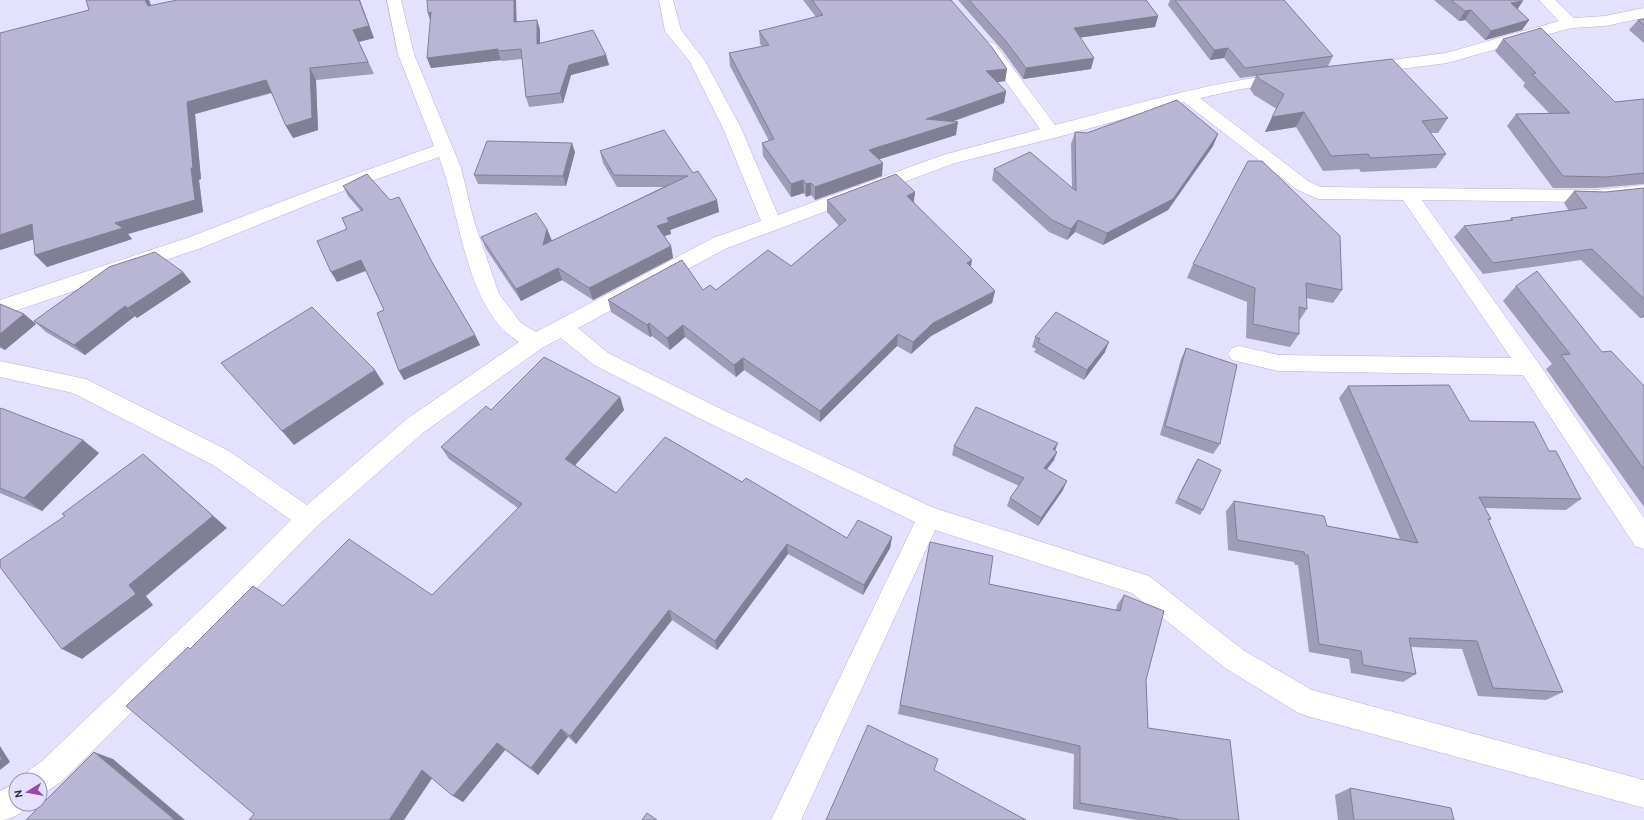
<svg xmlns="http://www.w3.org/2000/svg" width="1644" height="820" font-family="Karla,sans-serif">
<rect width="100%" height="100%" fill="#e4e1fe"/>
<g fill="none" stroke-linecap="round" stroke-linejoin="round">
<g stroke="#b6b2d5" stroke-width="1">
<g id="minor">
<path d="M387,0h14l13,54 47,114 13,53 25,73 22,29 15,9 177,-94 48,-17 -38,-93 -33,-66 -25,-31 -6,-31h14l8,30 24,31 36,67 37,87 165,-60 97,-26 -59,-82 2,-3 6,-2 6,2 60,81c76,-19 150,-42 228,-51l6,1 2,4 -2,4 -48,6 -41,9 108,83 13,6 274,3 49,-5v12l-49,5 -173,-2 115,161 107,157v31l-9,-3 -112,-171 -245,-4 -46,-11 -4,-6 4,-6 7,-2 39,9 233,3 -108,-158 -85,-1 -22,-10 -112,-87 -126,35 -103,26 -228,85 -149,80 30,25 115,57 211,98 215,68 94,74 69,40 332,90v28l-337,-92 -10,-4 -72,-44 -93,-75 -197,-63 -134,290h-30l144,-298 -208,-100 -113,-57 -33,-27 -19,10 -118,84 -108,95 -78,80 -176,174 -13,9 -9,4v-14h-15l4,-10 13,-9 178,-170 71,-71 -78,-55 -140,-72 -73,-16v-16l86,18 143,72 78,54 101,-87 111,-76c-55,-34 -58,-129 -80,-185l-107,38 -131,53 -201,68v-16l187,-62 133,-51 114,-41 -36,-92z"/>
<polygon points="1539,0 1555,0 1574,18 1605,16 1644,8 1644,18 1605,26 1571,28 1447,63 1369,73 1363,71 1361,68 1363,65 1369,63 1446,53 1559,21"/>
<path d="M16,783v21h11c-4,10 -17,16 -27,16v-29z"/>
</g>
</g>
<use href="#minor" fill="#fff" fill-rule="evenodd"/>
</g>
<g fill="#9e9cb7">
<polygon points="86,0 149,0 151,6 374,38 359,42 374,74 316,80 318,130 293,138 286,126 272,93 195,114 201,179 199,180 203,212 128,234 132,239 47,267 34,239 0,250 89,10"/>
<polygon points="803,0 951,0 1007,69 1005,81 998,82 1006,91 1004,103 952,122 956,135 879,159 882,176 815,200 811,195 806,197 804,193 791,197 763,156 762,143 769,141 730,66 729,53 762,46 760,44 759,31 816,17"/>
<polygon points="958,0 1146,0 1158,16 1155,27 1080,37 1091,69 1023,79 1003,51"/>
<polygon points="1170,0 1284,0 1333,56 1328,66 1448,118 1438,133 1431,133 1446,154 1436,168 1361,172 1359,169 1323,171 1296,127 1265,132 1277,109 1254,95 1250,89 1256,76 1240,78 1224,58 1210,60 1168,5"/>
<polygon points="1434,0 1522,0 1517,9 1529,20 1522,30 1485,40 1465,20 1459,21"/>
<polygon points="428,13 517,22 537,20 540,30 540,43 606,55 609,65 571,75 563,103 529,107 526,97 522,59 501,61 501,60 431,68 427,58 431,21"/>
<polygon points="1644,19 1644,43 1629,30 1638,20"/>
<polygon points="1503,39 1615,102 1644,99 1644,184 1595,188 1553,188 1507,126 1516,114 1549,113 1523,86 1525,83 1495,51"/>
<polygon points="1075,132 1087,133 1218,134 1213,146 1168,210 1103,245 1075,232 1067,240 1049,232 992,180 994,169 1072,188 1071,144"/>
<polygon points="600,151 693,173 717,200 719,212 670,230 671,234 664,236 671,246 673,258 593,300 562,280 521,301 486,249 481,237 547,229 552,241 663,187 617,187 603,163"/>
<polygon points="575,152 566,186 478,184 474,175"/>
<polygon points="1248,161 1342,290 1333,303 1306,298 1307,309 1299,321 1299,334 1290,347 1246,338 1247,302 1187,278 1193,264"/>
<polygon points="343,186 433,264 475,335 480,345 404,380 399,371 384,310 366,271 337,282 347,229 361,211 348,196"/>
<polygon points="1644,188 1644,317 1640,318 1581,260 1483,274 1454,237 1464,226 1509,221 1511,218 1569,211 1564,203 1574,191 1606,192"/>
<polygon points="915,192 914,202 971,267 995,291 992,303 931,336 911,354 897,346 820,422 744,370 736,377 685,337 670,350 652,336 650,337 611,312 608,300 703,290 716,290 791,266 839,226 827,212 827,200"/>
<polygon points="183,272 191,282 137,318 135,316 85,355 46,332 34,321"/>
<polygon points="1516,286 1602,352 1644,386 1644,507 1546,369 1552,364 1503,301"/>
<polygon points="0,304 24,314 36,324 5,350 0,348"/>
<polygon points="1035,337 1105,352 1084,380 1034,352 1036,349 1032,347"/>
<polygon points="1186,348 1220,444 1213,454 1160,435 1181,359"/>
<polygon points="1348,386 1470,421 1549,451 1581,499 1566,510 1485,508 1491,519 1488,521 1563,692 1546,700 1478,696 1462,649 1411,647 1416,674 1403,682 1351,673 1349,659 1309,652 1298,565 1295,565 1294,562 1228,550 1226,511 1234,501 1327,526 1400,539 1339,398"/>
<polygon points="620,397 624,410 575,465 616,493 742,482 847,538 892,537 890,548 863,595 788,554 717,650 672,620 576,744 568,737 538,775 505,750 463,802 432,778 254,814 191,649 283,606 432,595 518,508 449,459 441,447 491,410"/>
<polygon points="0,409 99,453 42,511 0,493"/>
<polygon points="954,446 1055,450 1057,452 1054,460 1046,470 1063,490 1038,526 1007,506 1010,498 1019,486 952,455"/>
<polygon points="1198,459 1203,510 1200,515 1175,503 1195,463"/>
<polygon points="930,542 989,584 1116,610 1117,605 1124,595 1146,680 1148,728 1239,820 1137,820 1073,809 1074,754 898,714"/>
<polygon points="1350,788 1454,820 1338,820 1335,795"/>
</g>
<g fill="#817f95">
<polygon points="145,0 149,0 156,18 148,6"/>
<polygon points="359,0 360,0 374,38 358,42 353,30"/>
<polygon points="514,0 516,0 517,33 514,22"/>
<polygon points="1523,1 1517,10 1511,3"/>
<polygon points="1471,10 1465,20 1459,21 1465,11"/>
<polygon points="431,12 431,23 428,13"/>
<polygon points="1158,16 1155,27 1071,39 1074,28"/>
<polygon points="537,20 540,30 540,54 537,44"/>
<polygon points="1529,20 1522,30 1485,40 1491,31"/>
<polygon points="1228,48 1224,58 1210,60 1214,50"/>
<polygon points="498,49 498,51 501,60 431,68 427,58"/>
<polygon points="606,55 609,65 571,75 563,103 560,93 569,65"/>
<polygon points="1094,58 1091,69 1023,79 1026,68"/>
<polygon points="310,68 316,80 318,130 293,138 286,126"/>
<polygon points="1007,69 1005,81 984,84 986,71"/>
<polygon points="266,80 273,92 195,114 201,179 199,180 203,212 128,234 132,239 47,267 35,255 115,223 191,168 187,102"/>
<polygon points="1006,91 1004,103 924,131 926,119"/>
<polygon points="1304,112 1296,127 1265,132 1272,117"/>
<polygon points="958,122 956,135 868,163 869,150"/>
<polygon points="1218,134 1213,146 1168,210 1103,245 1107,233"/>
<polygon points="572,143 575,152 566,186 563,176"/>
<polygon points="883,163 882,176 815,200 815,187"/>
<polygon points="803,180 804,193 791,197 791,184"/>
<polygon points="811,183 811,195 806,197 806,184"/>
<polygon points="915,192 913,205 907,196"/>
<polygon points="717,200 719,212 670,230 671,234 659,238 657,226 667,218"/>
<polygon points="1078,220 1075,232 1067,240 1071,229"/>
<polygon points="32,224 44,236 0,250 0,235"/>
<polygon points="547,229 552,241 543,245"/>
<polygon points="671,246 673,258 593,300 589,288"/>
<polygon points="361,260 367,270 337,282 331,272"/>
<polygon points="972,260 970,273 967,263"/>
<polygon points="558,268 562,280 521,301 516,289"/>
<polygon points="183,272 191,282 137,318 128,308"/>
<polygon points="995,291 992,303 931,336 911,354 913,342 933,323"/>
<polygon points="125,306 135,316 85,355 74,345"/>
<polygon points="24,314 36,324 5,350 0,346 0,334"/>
<polygon points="1644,315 1644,317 1640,318"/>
<polygon points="649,323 652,336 650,337 647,325"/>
<polygon points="683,325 685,337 670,350 667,338"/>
<polygon points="898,334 897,346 820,422 820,411"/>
<polygon points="475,335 480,345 404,380 399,371"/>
<polygon points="1109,342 1105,352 1084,380 1087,370"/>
<polygon points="743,358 744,370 736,377 734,365"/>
<polygon points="375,370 384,384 294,445 282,431"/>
<polygon points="620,397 624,410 570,471 565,459"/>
<polygon points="83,440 99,453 42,511 24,498"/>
<polygon points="1058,443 1055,451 1053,449"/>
<polygon points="1057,452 1054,460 1041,477 1044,468"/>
<polygon points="143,454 227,528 146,596 153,605 82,659 62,649 129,585"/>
<polygon points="1067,481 1063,490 1038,526 1041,518"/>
<polygon points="892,537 890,548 863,595 864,585"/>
<polygon points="787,544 788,554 717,650 715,641"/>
<polygon points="669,610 672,620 576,744 570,736"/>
<polygon points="561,729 568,737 538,775 531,768"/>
<polygon points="497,743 505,750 463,802 453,796"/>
<polygon points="0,746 10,762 0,770"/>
<polygon points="94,752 113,759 185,820 175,820"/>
<polygon points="422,770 433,777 404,820 389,820"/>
</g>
<g fill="#b8b5d5" stroke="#817f95">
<polygon points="86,0 145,0 148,6 177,0 359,0 369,26 353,30 368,62 310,68 312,118 286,126 266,80 187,102 193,168 191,168 195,200 115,223 123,228 35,255 32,224 0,235 0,33 89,10"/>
<polygon points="427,0 514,0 514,22 537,20 537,44 593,30 606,55 569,65 560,93 526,97 521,49 498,51 498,49 427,58 431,12 428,13"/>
<polygon points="812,0 951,0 991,46 1007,69 986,71 1006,91 926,119 958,122 869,150 883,163 815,187 811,183 806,184 803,180 791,184 762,143 774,139 729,53 769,45 759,31 823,15"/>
<polygon points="969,0 1146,0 1158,16 1074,28 1094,58 1026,68 1005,40"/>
<polygon points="1175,0 1284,0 1333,56 1245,68 1228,48 1214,50"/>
<polygon points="1451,0 1522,0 1523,1 1511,3 1529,20 1491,31 1471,10 1465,11"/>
<polygon points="1644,19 1644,25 1638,20"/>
<polygon points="1541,28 1615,102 1644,99 1644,173 1606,177 1563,176 1516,114 1570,113 1532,74 1536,73 1503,39"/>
<polygon points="1392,59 1448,118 1422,121 1446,154 1370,158 1368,154 1331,156 1304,112 1272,117 1284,94 1261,80 1256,75"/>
<polygon points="1177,100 1218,134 1173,199 1107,233 1078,220 1071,229 1052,220 994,169 1030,152 1076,191 1075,132 1087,133"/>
<polygon points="664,130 693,173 698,171 717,200 667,218 669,222 657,226 671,246 589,288 558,268 516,289 481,237 536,213 547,229 543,245 688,176 614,175 600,151"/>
<polygon points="487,141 572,143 563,176 474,175"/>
<polygon points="1248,161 1262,161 1340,236 1342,290 1306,283 1307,309 1299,307 1299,334 1253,324 1255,288 1193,264"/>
<polygon points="367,174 390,200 399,197 433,264 475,335 399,371 377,313 384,310 361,260 331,272 317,241 347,229 342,218 363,210 343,186"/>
<polygon points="896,174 915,192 907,196 972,260 967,263 995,291 933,323 913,342 898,334 820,411 743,358 734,365 683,325 667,338 649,323 647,325 608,300 682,260 703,290 710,285 716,290 768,250 791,266 846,220 827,200"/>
<polygon points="1644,188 1644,299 1592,249 1493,263 1464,226 1513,220 1511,218 1587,208 1574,191 1606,192"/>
<polygon points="155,252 183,272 128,308 125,306 74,345 34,321 109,267"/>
<polygon points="1537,271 1602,352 1611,351 1644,386 1644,469 1561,355 1570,354 1516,286"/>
<polygon points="0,304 24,314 0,334"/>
<polygon points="312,307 375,370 282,431 221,363"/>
<polygon points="1056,312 1109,342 1087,370 1038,342 1040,339 1035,337"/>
<polygon points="1186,348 1237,365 1220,444 1165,426"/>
<polygon points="544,357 620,397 565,459 616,493 665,437 742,482 746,478 847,538 858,520 892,537 864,585 787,544 715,641 669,610 570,736 561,729 531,768 497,743 453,796 422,770 389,820 249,820 254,814 126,706 188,647 190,649 253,586 283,606 349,539 432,595 522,504 441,447 486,406 491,410"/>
<polygon points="1449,385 1470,421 1534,422 1549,451 1556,451 1581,499 1479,497 1491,519 1488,519 1563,692 1493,688 1477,641 1409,638 1416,674 1363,665 1361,651 1319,644 1308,555 1305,555 1304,552 1237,540 1234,501 1324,516 1327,526 1418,543 1348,386"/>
<polygon points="976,407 1058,443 1053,449 1057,452 1044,468 1067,481 1041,518 1010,498 1024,478 954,446"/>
<polygon points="1,408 83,440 24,498 0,488 0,409"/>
<polygon points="143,454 213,516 129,585 136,594 62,649 0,567 0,560 65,516 62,514"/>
<polygon points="1198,459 1221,470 1203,510 1178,498"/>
<polygon points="930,542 993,556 989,584 1120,611 1124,595 1164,611 1146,680 1148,728 1230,740 1239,820 1178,820 1178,819 1080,803 1080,746 900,705"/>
<polygon points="868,725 938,759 934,770 1026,820 826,820"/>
<polygon points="94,752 175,820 26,820"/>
<polygon points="0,755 2,759 0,761"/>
<polygon points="1350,788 1451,808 1454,820 1354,820"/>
<polygon points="647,813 657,820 642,820"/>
</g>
<g transform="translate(28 792) rotate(259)"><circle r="19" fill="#e4e1fe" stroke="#9a97ae"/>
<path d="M0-3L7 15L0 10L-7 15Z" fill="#9e43ae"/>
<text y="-6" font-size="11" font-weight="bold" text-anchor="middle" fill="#2b2937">N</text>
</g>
</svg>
